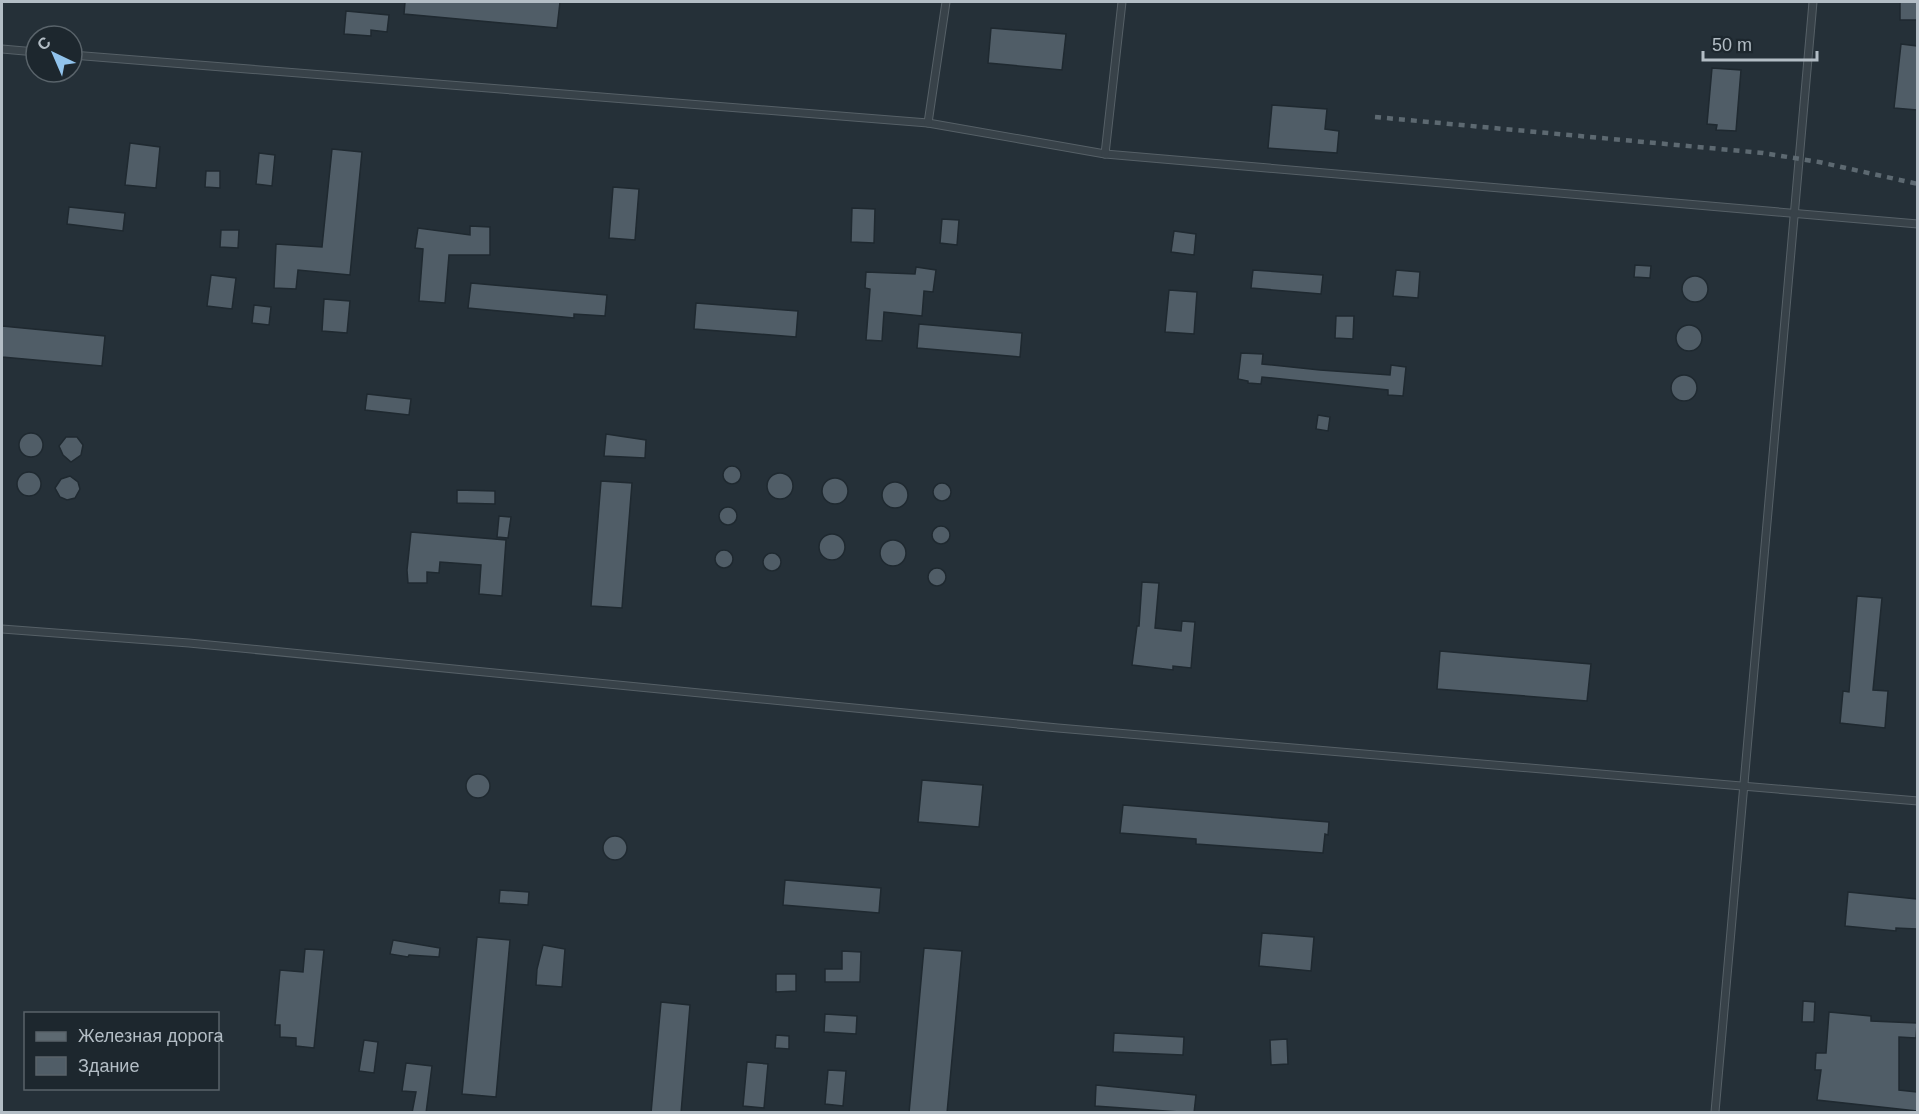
<svg xmlns="http://www.w3.org/2000/svg" width="1919" height="1114" font-family="Helvetica,sans-serif">
<rect width="100%" height="100%" fill="#253038"/>
<g fill="#505d67" stroke="#1f2930" stroke-width="1.5">
<polygon points="405,2 560,2 557,28 404,14"/>
<rect x="1900" y="2" width="17" height="18"/>
<polygon points="346,11 389,15 387,32 371,30 371,36 344,34"/>
<polygon points="991,28 1066,34 1062,70 988,63"/>
<polygon points="1901,44 1917,46 1917,110 1894,108"/>
<polygon points="1712,68 1741,70 1736,131 1716,130 1717,125 1707,124"/>
<polygon points="1272,105 1327,109 1325,129 1339,131 1337,153 1268,148"/>
<polygon points="130,143 160,147 156,188 125,185"/>
<polygon points="332,149 362,152 350,275 298,270 296,289 274,288 276,244 322,247"/>
<polygon points="259,153 275,155 272,186 256,184"/>
<polygon points="206,171 220,171 220,188 205,187"/>
<polygon points="613,187 639,189 635,240 609,238"/>
<polygon points="69,207 125,213 123,231 67,224"/>
<polygon points="852,208 875,209 874,243 851,242"/>
<polygon points="942,219 959,220 957,245 940,243"/>
<polygon points="470,226 490,227 490,255 449,255 445,303 419,301 423,249 415,248 418,228 470,235"/>
<polygon points="221,230 239,230 238,248 220,247"/>
<polygon points="1174,231 1196,234 1194,255 1171,252"/>
<polygon points="1635,265 1651,266 1650,278 1634,277"/>
<polygon points="916,267 936,270 933,292 924,291 922,316 884,312 882,341 866,340 870,289 865,288 866,272 915,274"/>
<polygon points="1253,270 1323,275 1321,294 1251,288"/>
<polygon points="1396,270 1420,272 1418,298 1393,296"/>
<polygon points="211,275 236,278 232,309 207,306"/>
<circle cx="1695" cy="289" r="13"/>
<polygon points="471,283 607,295 605,316 574,314 574,318 468,308"/>
<polygon points="1169,290 1197,292 1194,334 1165,332"/>
<polygon points="324,299 350,301 347,333 322,331"/>
<polygon points="696,303 798,311 796,337 694,329"/>
<polygon points="254,305 271,307 269,325 252,323"/>
<polygon points="1336,316 1354,316 1353,339 1335,338"/>
<polygon points="919,324 1022,333 1020,357 917,348"/>
<circle cx="1689" cy="338" r="13"/>
<polygon points="2,326 105,336 102,366 2,357"/>
<polygon points="1241,353 1263,354 1262,364 1320,370 1390,375 1391,365 1406,367 1403,396 1388,395 1388,390 1262,377 1261,384 1248,383 1248,381 1238,379"/>
<circle cx="1684" cy="388" r="13"/>
<polygon points="367,394 411,399 409,415 365,410"/>
<polygon points="1318,415 1330,417 1328,431 1316,429"/>
<circle cx="31" cy="445" r="12"/>
<polygon points="606,434 646,440 645,458 604,456"/>
<polygon points="66,437 77,437 83,445 81,455 71,462 63,455 59,446"/>
<circle cx="732" cy="475" r="9"/>
<circle cx="29" cy="484" r="12"/>
<circle cx="780" cy="486" r="13"/>
<polygon points="70,476 78,482 80,489 75,498 67,500 60,497 55,488 61,479"/>
<circle cx="835" cy="491" r="13"/>
<polygon points="601,481 632,483 622,608 591,606"/>
<circle cx="895" cy="495" r="13"/>
<circle cx="942" cy="492" r="9"/>
<polygon points="457,490 495,491 495,504 457,503"/>
<circle cx="728" cy="516" r="9"/>
<polygon points="499,516 511,517 508,538 497,537"/>
<circle cx="941" cy="535" r="9"/>
<polygon points="411,532 506,540 502,596 479,594 481,565 440,562 439,573 427,572 427,583 408,583 407,570"/>
<circle cx="832" cy="547" r="13"/>
<circle cx="893" cy="553" r="13"/>
<circle cx="724" cy="559" r="9"/>
<circle cx="772" cy="562" r="9"/>
<circle cx="937" cy="577" r="9"/>
<polygon points="1142,582 1159,583 1155,628 1181,631 1182,621 1195,622 1191,668 1173,666 1173,670 1132,665 1137,626 1139,626"/>
<polygon points="1857,596 1882,598 1873,690 1888,691 1885,728 1840,723 1843,691 1849,692"/>
<polygon points="1440,651 1591,664 1587,701 1437,689"/>
<circle cx="478" cy="786" r="12"/>
<polygon points="922,780 983,785 979,827 918,822"/>
<polygon points="1123,805 1329,822 1328,835 1325,834 1323,853 1196,844 1196,839 1120,833"/>
<circle cx="615" cy="848" r="12"/>
<polygon points="785,880 881,888 879,913 783,905"/>
<polygon points="500,890 529,892 528,905 499,903"/>
<polygon points="1848,892 1917,899 1917,929 1896,928 1896,931 1845,926"/>
<polygon points="1262,933 1314,937 1311,971 1259,966"/>
<polygon points="477,937 510,940 496,1097 462,1094"/>
<polygon points="393,940 440,948 439,957 409,955 408,957 390,954"/>
<polygon points="543,945 565,949 562,987 536,985 537,969"/>
<polygon points="924,948 962,951 947,1113 909,1113"/>
<polygon points="305,949 324,950 314,1048 296,1046 296,1038 280,1037 280,1025 275,1025 280,970 303,972"/>
<polygon points="842,951 861,952 860,982 825,982 825,969 842,969"/>
<polygon points="776,974 796,974 796,991 776,992"/>
<polygon points="1803,1001 1815,1002 1814,1022 1802,1022"/>
<polygon points="661,1002 690,1005 681,1113 651,1113"/>
<polygon points="1829,1012 1871,1016 1871,1021 1917,1023 1916,1038 1899,1037 1899,1090 1917,1092 1917,1111 1817,1100 1821,1070 1815,1070 1816,1053 1826,1053"/>
<polygon points="825,1014 857,1016 856,1034 824,1032"/>
<polygon points="1114,1033 1184,1037 1183,1055 1113,1052"/>
<polygon points="776,1035 789,1036 789,1049 775,1048"/>
<polygon points="1287,1039 1288,1064 1271,1065 1270,1040"/>
<polygon points="364,1040 378,1042 374,1073 359,1071"/>
<polygon points="747,1062 768,1064 764,1108 743,1106"/>
<polygon points="406,1063 432,1066 426,1113 412,1113 416,1092 402,1091"/>
<polygon points="828,1070 846,1071 843,1106 825,1104"/>
<polygon points="1096,1085 1196,1095 1194,1113 1095,1106"/>
</g>
<g fill="none" stroke-linecap="round" stroke-linejoin="round">
<g stroke="#566067" stroke-width="9">
<g id="service">
<polyline points="2,49 36,52"/>
<polyline points="72,55 928,123 1105,154 1918,224"/>
<polyline points="928,123 946,2"/>
<polyline points="1105,154 1122,2"/>
<polyline points="2,629 189,643 1058,728 1918,801"/>
<polyline points="1715,1112 1813,2"/>
</g>
</g>
<use href="#service" stroke="#384249" stroke-width="7"/>
<polyline stroke="#5d6971" stroke-width="4.5" stroke-dasharray="6 6" stroke-linecap="butt" points="1375,117 1763,153 1819,162 1918,184"/>
</g>
<rect width="1919" height="1114" fill="none" stroke="#b3bdc5" stroke-width="6"/>
<rect x="24" y="1012" width="195" height="78" fill="#1d272e" stroke="#59636a" stroke-width="1.5"/>
<rect x="36" y="1032" width="30" height="9" fill="#5d6971" stroke="#59636a" stroke-width="1.5"/>
<text x="78" y="1042" font-size="18" fill="#b3bdc5">Железная дорога</text>
<rect x="36" y="1057" width="30" height="18" fill="#505d67" stroke="#59636a" stroke-width="1.5"/>
<text x="78" y="1072" font-size="18" fill="#b3bdc5">Здание</text>
<g transform="translate(54 54) rotate(316)"><circle r="28" fill="#1d272e" stroke="#59636a" stroke-width="1.5"/>
<path d="M0-4.5L10 22L0 15L-10 22Z" fill="#91c3ec"/>
<text y="-9" font-size="16" font-weight="bold" text-anchor="middle" fill="#b3bdc5">С</text>
</g>
<path d="M1703 51v9h114v-9" fill="none" stroke="#b3bdc5" stroke-width="3"/>
<text x="1712" y="51" font-size="18" fill="#b3bdc5" stroke="#1d272e" stroke-width="4.5" paint-order="stroke">50 m</text>
</svg>
